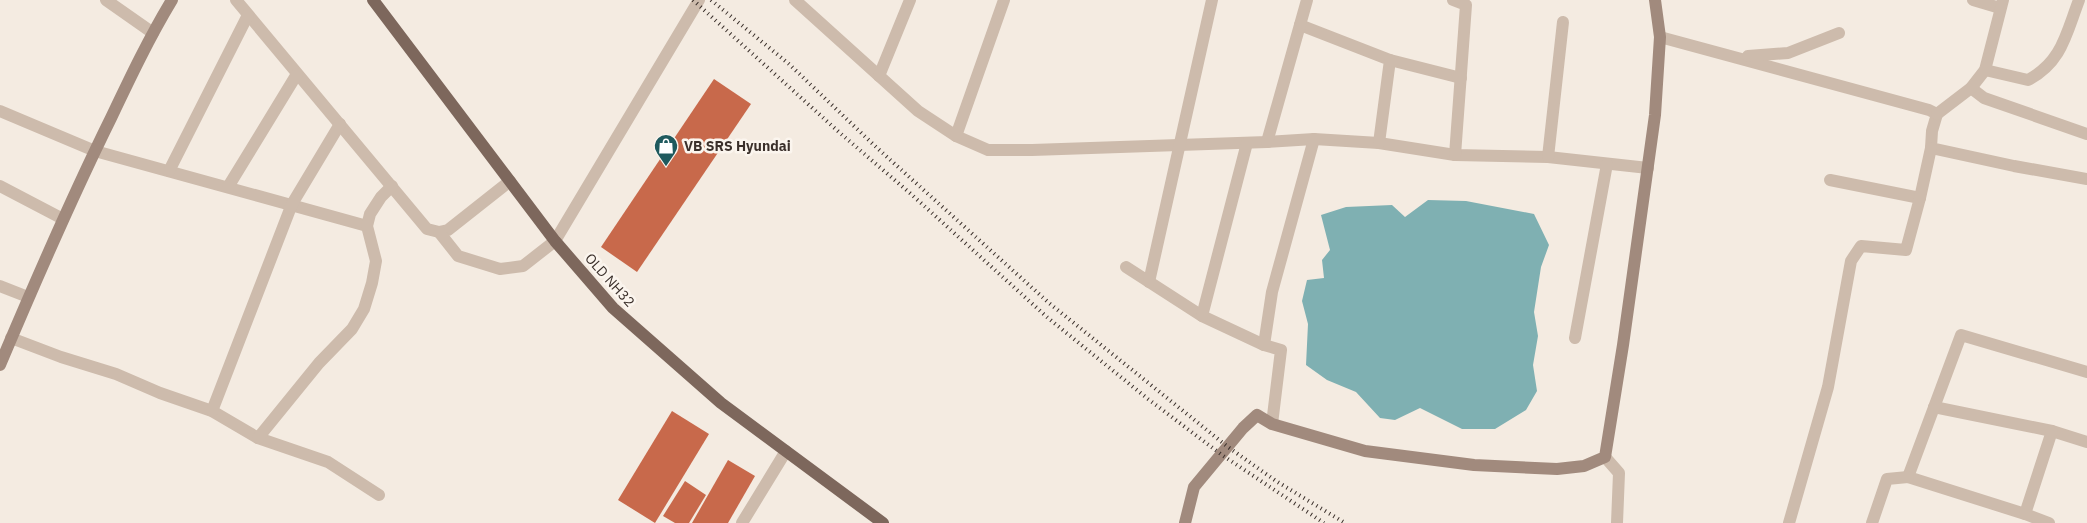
<svg xmlns="http://www.w3.org/2000/svg" width="2087" height="523" font-family="'IBM Plex Sans',sans-serif">
<rect width="100%" height="100%" fill="#f4ebe1"/>
<polygon fill="#7fb0b2" points="1428,200 1466,201 1534,214 1549,245 1541,267 1534,312 1538,336 1533,365 1537,391 1526,410 1495,429 1462,429 1420,408 1395,420 1380,418 1356,392 1327,380 1306,365 1308,324 1302,301 1307,280 1324,278 1322,260 1330,250 1321,215 1346,207 1392,205 1405,217"/>
<g fill="#c8694b">
<polygon points="714,79 751,104 637,272 601,247"/>
<polygon points="672,411 709,434 655,523 618,500"/>
<polygon points="728,460 755,476 728,523 692,523"/>
<polygon points="685,481 706,495 689,523 675,523 663,516"/>
</g>
<g fill="none" stroke-linecap="round" stroke-linejoin="round">
<g stroke="#cdbbac" stroke-width="12">
<polyline points="106,0 153,33"/>
<polyline points="236,0 427,229 439,232 448,230 510,181"/>
<polyline points="795,0 918,111 956,136 988,150 1032,150 1267,142 1314,139 1379,143 1455,155 1548,157 1648,168"/>
<polyline points="1453,0 1466,5 1455,155"/>
<polyline points="1973,0 2000,8"/>
<polyline points="1300,25 1390,60 1379,143"/>
<polyline points="1660,37 1929,110 1937,114 1932,131 1931,148 2014,166 2087,179"/>
<polyline points="1748,56 1788,53 1839,33"/>
<polyline points="1390,60 1461,78"/>
<path d="M1985,70l43,10c34,-18 38,-46 51,-80"/>
<polyline points="879,76 910,0"/>
<polyline points="1971,88 1984,98 2087,134"/>
<polyline points="0,111 95,151 367,226"/>
<polyline points="1937,114 1971,88 1985,70 2003,0"/>
<polyline points="956,136 1004,0"/>
<polyline points="1267,142 1307,0"/>
<polyline points="1548,157 1563,22"/>
<polyline points="169,171 248,15"/>
<polyline points="1830,180 1920,198"/>
<polyline points="0,186 63,219"/>
<polyline points="228,187 297,74"/>
<polyline points="439,232 458,256 500,269 523,266 555,241 699,0"/>
<polyline points="1126,267 1202,316 1264,345"/>
<polyline points="1149,282 1212,0"/>
<polyline points="0,286 28,297"/>
<polyline points="1202,316 1247,143"/>
<polyline points="11,338 61,357 116,374 160,393 212,411 258,438 328,462 379,495"/>
<polyline points="1575,338 1607,164"/>
<polyline points="1934,407 2052,431 2087,442"/>
<polyline points="212,411 292,204 340,124"/>
<polyline points="1272,424 1281,350 1264,345 1272,292 1314,139"/>
<polyline points="258,438 319,363 352,329 364,309 372,283 376,261 367,226 370,214 381,197 392,186"/>
<polyline points="1605,457 1619,473 1617,523"/>
<polyline points="2025,514 1908,477 1961,335 2087,372"/>
<polyline points="742,523 786,451"/>
<polyline points="1789,523 1828,387 1851,261 1861,246 1906,250 1920,198 1931,148"/>
<polyline points="1872,523 1887,479 1908,477"/>
<polyline points="2049,523 2025,514 2052,431"/>
</g>
<g stroke="#a18a7d" stroke-width="12">
<path d="M0,365c35,-83 71,-166 111,-247 19,-40 38,-80 61,-118"/>
<polyline points="1185,523 1194,487 1243,428 1257,415 1272,424 1365,451 1474,465 1557,469 1584,466 1605,457 1623,345 1655,115 1660,37 1655,0"/>
</g>
<polyline stroke="#7d675c" stroke-width="12" points="373,0 555,241 613,308 721,403 883,523"/>
<g stroke="#3b302b" stroke-width="4" stroke-dasharray="1 4" stroke-linecap="butt">
<polyline points="693,0 840,133 911,194 1048,318 1148,399 1222,455 1324,523"/>
<polyline points="711,0 789,64 876,147 1049,303 1228,447 1276,481 1345,523"/>
</g>
</g>
<defs>
<g id="shop-pin" transform="scale(1.25)"><path d="M0 17L-7.5 6A9.5 9.5 0 1 1 7.5 6Z" fill="#1f5a5e" stroke="#fbf5ee"/><path d="M-5-2.5h2.3a2.7 3.5 0 0 1 5.4 0H5L5.5 6h-11ZM-1.5-2.5h3a1.5 2.3 0 0 0-3 0Z" fill="#fff"/></g>
</defs>
<g fill-rule="evenodd">
<use href="#shop-pin" x="666" y="146"/>
</g>
<g text-anchor="middle" dominant-baseline="central" stroke-width="5" stroke-linejoin="round" paint-order="stroke">
<g font-size="14" font-weight="bold" fill="#3b302b" stroke="#fbf5ee" text-anchor="start">
<text x="684" y="146">VB SRS Hyundai</text>
</g>
<g font-size="14" fill="#3b302b" stroke="#fbf5ee">
<text transform="translate(610 280) rotate(48)">OLD NH32</text>
</g>
</g>
</svg>
